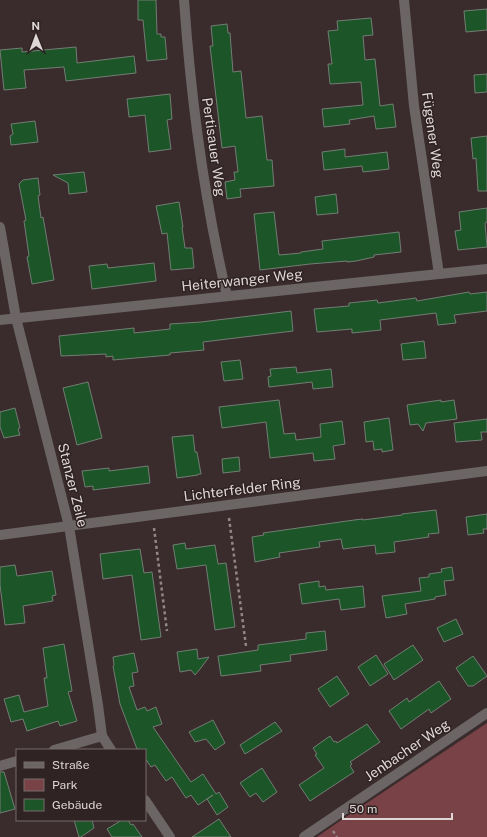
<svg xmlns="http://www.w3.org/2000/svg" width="487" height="837" font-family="'Public Sans',sans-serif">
<rect width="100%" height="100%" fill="#3a2c2d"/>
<polygon fill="#794247" points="487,723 487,837 317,837 337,823"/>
<g fill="#1c5527" stroke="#727d73">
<polygon points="138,0 156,0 157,34 161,34 161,37 165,37 167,59 147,61 143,20 138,20"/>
<polygon points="487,9 487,30 466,32 464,11"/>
<polygon points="371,18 373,35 363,36 365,60 375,59 380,106 393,104 396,127 376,129 374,116 349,120 350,124 324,127 322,109 363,105 361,82 330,84 328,64 332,64 328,31 338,30 337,21"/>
<polygon points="227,24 228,33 230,33 233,72 241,71 246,118 262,116 267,160 272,160 274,186 240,189 241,197 227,199 225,182 235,180 234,172 238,172 235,146 222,148 210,46 213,46 211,26"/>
<polygon points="76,47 77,63 134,56 136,73 66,81 64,67 24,70 26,88 4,90 0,50 22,48 22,52"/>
<polygon points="487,74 487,92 475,93 474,75"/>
<polygon points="170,94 172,119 167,120 171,149 149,152 145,115 129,117 127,99"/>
<polygon points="35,121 38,142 11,145 10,136 13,134 11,124"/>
<polygon points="487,136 487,191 478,191 476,158 473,159 471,138"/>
<polygon points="345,149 345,157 387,152 389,169 363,172 362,166 324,170 322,152"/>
<polygon points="84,172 87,192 69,194 68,183 53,175"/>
<polygon points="38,178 40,195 38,196 41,218 43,217 54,280 32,284 27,257 29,256 24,221 26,220 19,184 23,180"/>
<polygon points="336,194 338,213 317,215 315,197"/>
<polygon points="179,202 183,227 182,227 185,248 192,248 194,268 171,270 167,233 162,234 156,206"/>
<polygon points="487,208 487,222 485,223 487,247 458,250 455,231 461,230 459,212"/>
<polygon points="274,212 279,255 301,253 301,252 323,249 322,241 399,232 401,252 374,255 374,257 356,261 347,262 347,261 310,264 260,270 254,214"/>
<polygon points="154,263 156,281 92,289 89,266 107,264 108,268"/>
<polygon points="469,292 470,294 487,292 487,311 454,315 456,323 438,325 436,313 380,320 381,330 352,333 352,329 317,332 314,309 349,306 349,303 377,300 378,303 416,298 417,301"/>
<polygon points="291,311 293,331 203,342 204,350 170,353 170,355 113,360 113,356 106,357 106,354 61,356 59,336 134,328 134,333 170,329 170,324 201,322"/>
<polygon points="424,341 426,358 403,360 401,344"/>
<polygon points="240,360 243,379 224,381 221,362"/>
<polygon points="296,367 297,373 331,369 333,387 313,389 312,382 269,387 268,377 271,376 270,369"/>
<polygon points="88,382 102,438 77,445 63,388"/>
<polygon points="279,400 284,434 295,433 296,440 321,437 320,424 342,421 345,444 333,446 335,459 314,461 313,453 270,458 266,422 222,428 219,407"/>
<polygon points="441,400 441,402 454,400 457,419 426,423 423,431 418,424 410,425 407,405"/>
<polygon points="15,408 20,428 18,429 20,435 4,438 0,427 0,412"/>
<polygon points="389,418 393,450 382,452 382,449 374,450 373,441 366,442 364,422"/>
<polygon points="487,419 487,432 481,432 482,440 456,442 454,423"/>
<polygon points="193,435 195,452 197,452 201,474 198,474 198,475 177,478 172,437"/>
<polygon points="239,457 240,471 223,473 222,459"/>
<polygon points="148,466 150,483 93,490 93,486 85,487 82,471 109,468 109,471"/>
<polygon points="436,510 439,533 428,534 429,537 394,542 395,552 376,554 375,545 343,549 341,539 319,542 320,547 279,553 280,557 255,562 252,537 264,535 263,533 354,520 363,519 363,520 402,515 402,514"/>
<polygon points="487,514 487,529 483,529 484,533 468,535 466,517"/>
<polygon points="185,543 186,549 215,545 218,564 226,563 235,627 215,630 206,565 177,569 173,545"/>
<polygon points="140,549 144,573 152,572 161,637 141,640 132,575 103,579 100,554"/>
<polygon points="15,565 17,576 52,571 56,595 52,596 53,601 23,606 25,623 5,625 0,585 0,567"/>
<polygon points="452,567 454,580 444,581 446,595 435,597 435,599 405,604 407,614 386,618 382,596 421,591 419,578 429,577 429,574 442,572 441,569"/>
<polygon points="319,581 319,587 325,586 326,590 363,586 365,607 341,610 339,599 302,604 299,584"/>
<polygon points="456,619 463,634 444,642 437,628"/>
<polygon points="325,631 327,650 290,655 291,661 260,665 261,671 221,676 218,656 258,650 258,645 306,639 306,633"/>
<polygon points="64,644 72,691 68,692 77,721 60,726 58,721 27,731 23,719 11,722 4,699 19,695 24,712 48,706 44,678 47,678 43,648"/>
<polygon points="413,645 423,660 394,680 384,664"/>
<polygon points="197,649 198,659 209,657 200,669 195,675 191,670 180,672 177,652"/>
<polygon points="134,653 138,672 132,673 134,686 129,687 137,710 145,707 147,711 156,707 162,724 153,727 191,782 203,774 216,794 219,792 228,807 217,815 207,799 213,795 198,805 191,795 186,798 172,777 166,781 155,765 151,767 145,758 145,750 137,749 120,704 113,666 114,665 113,657"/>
<polygon points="376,655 388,674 370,686 358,667"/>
<polygon points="473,656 487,676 473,686 468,686 456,668"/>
<polygon points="337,676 349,694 330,707 318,689"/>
<polygon points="439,681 451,699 431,713 429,709 401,729 389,711 407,698 409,702"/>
<polygon points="213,720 225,743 215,750 206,739 195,742 189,732"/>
<polygon points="275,722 282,731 245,754 240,745"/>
<polygon points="367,724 380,742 350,762 352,764 350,766 354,772 310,801 299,785 324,768 315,755 317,754 313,748 330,736 334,742 336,741 337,743"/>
<polygon points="262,768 277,792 263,802 256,793 250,797 240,783"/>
<polygon points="0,772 4,772 15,809 0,813"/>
<polygon points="219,819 231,837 192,837"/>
<polygon points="74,820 92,820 94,828 81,837 79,837"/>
<polygon points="122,820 128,820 131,825 133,824 142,837 112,837 107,829"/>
</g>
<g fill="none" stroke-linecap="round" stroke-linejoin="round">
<g stroke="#928787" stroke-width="2.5" stroke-dasharray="3 3" stroke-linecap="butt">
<polyline points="229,518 246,646"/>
<polyline points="154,528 167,631"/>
<polyline points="333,831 337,837"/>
</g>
<g stroke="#6c6565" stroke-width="10">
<path d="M184,0c7,100 20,199 43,296"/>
<polyline points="404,0 414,106 439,274"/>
<polyline points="0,227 16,318 69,526 98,705 102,736 111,750"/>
<polyline points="0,320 487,269"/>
<polyline points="0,535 487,471"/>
<polyline points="54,750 102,736"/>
<polyline points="0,766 17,761"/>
<polyline points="145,800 170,837"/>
<polyline points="304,837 487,713"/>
</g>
</g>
<g text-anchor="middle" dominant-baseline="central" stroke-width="3" stroke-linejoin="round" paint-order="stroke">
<g font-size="14" fill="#dfd6d6" stroke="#302324">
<text transform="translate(433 135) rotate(82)">Fügener Weg</text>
<text transform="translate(214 147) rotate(82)">Pertisauer Weg</text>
<text transform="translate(242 280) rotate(-6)">Heiterwanger Weg</text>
<text transform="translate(73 485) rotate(76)">Stanzer Zeile</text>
<text transform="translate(242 489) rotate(-7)">Lichterfelder Ring</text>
<text transform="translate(407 750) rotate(-34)">Jenbacher Weg</text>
</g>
</g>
<rect x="16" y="749" width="130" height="72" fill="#302324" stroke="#766b6b"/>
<rect x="24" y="762" width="20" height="6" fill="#6c6565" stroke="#766b6b"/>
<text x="52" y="769" font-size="12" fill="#dfd6d6">Straße</text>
<rect x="24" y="779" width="20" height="12" fill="#794247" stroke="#766b6b"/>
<text x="52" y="789" font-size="12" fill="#dfd6d6">Park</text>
<rect x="24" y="799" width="20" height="12" fill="#1c5527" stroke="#766b6b"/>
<text x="52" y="809" font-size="12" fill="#dfd6d6">Gebäude</text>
<g transform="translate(36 36) rotate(359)" stroke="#302324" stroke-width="3" paint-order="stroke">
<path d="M0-3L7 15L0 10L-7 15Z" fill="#dfd6d6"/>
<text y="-6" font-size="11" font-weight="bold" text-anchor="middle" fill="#dfd6d6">N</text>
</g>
<path d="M343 813v6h109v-6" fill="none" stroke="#dfd6d6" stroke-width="2"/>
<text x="349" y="813" font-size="12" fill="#dfd6d6" stroke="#302324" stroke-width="3" paint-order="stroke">50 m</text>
</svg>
